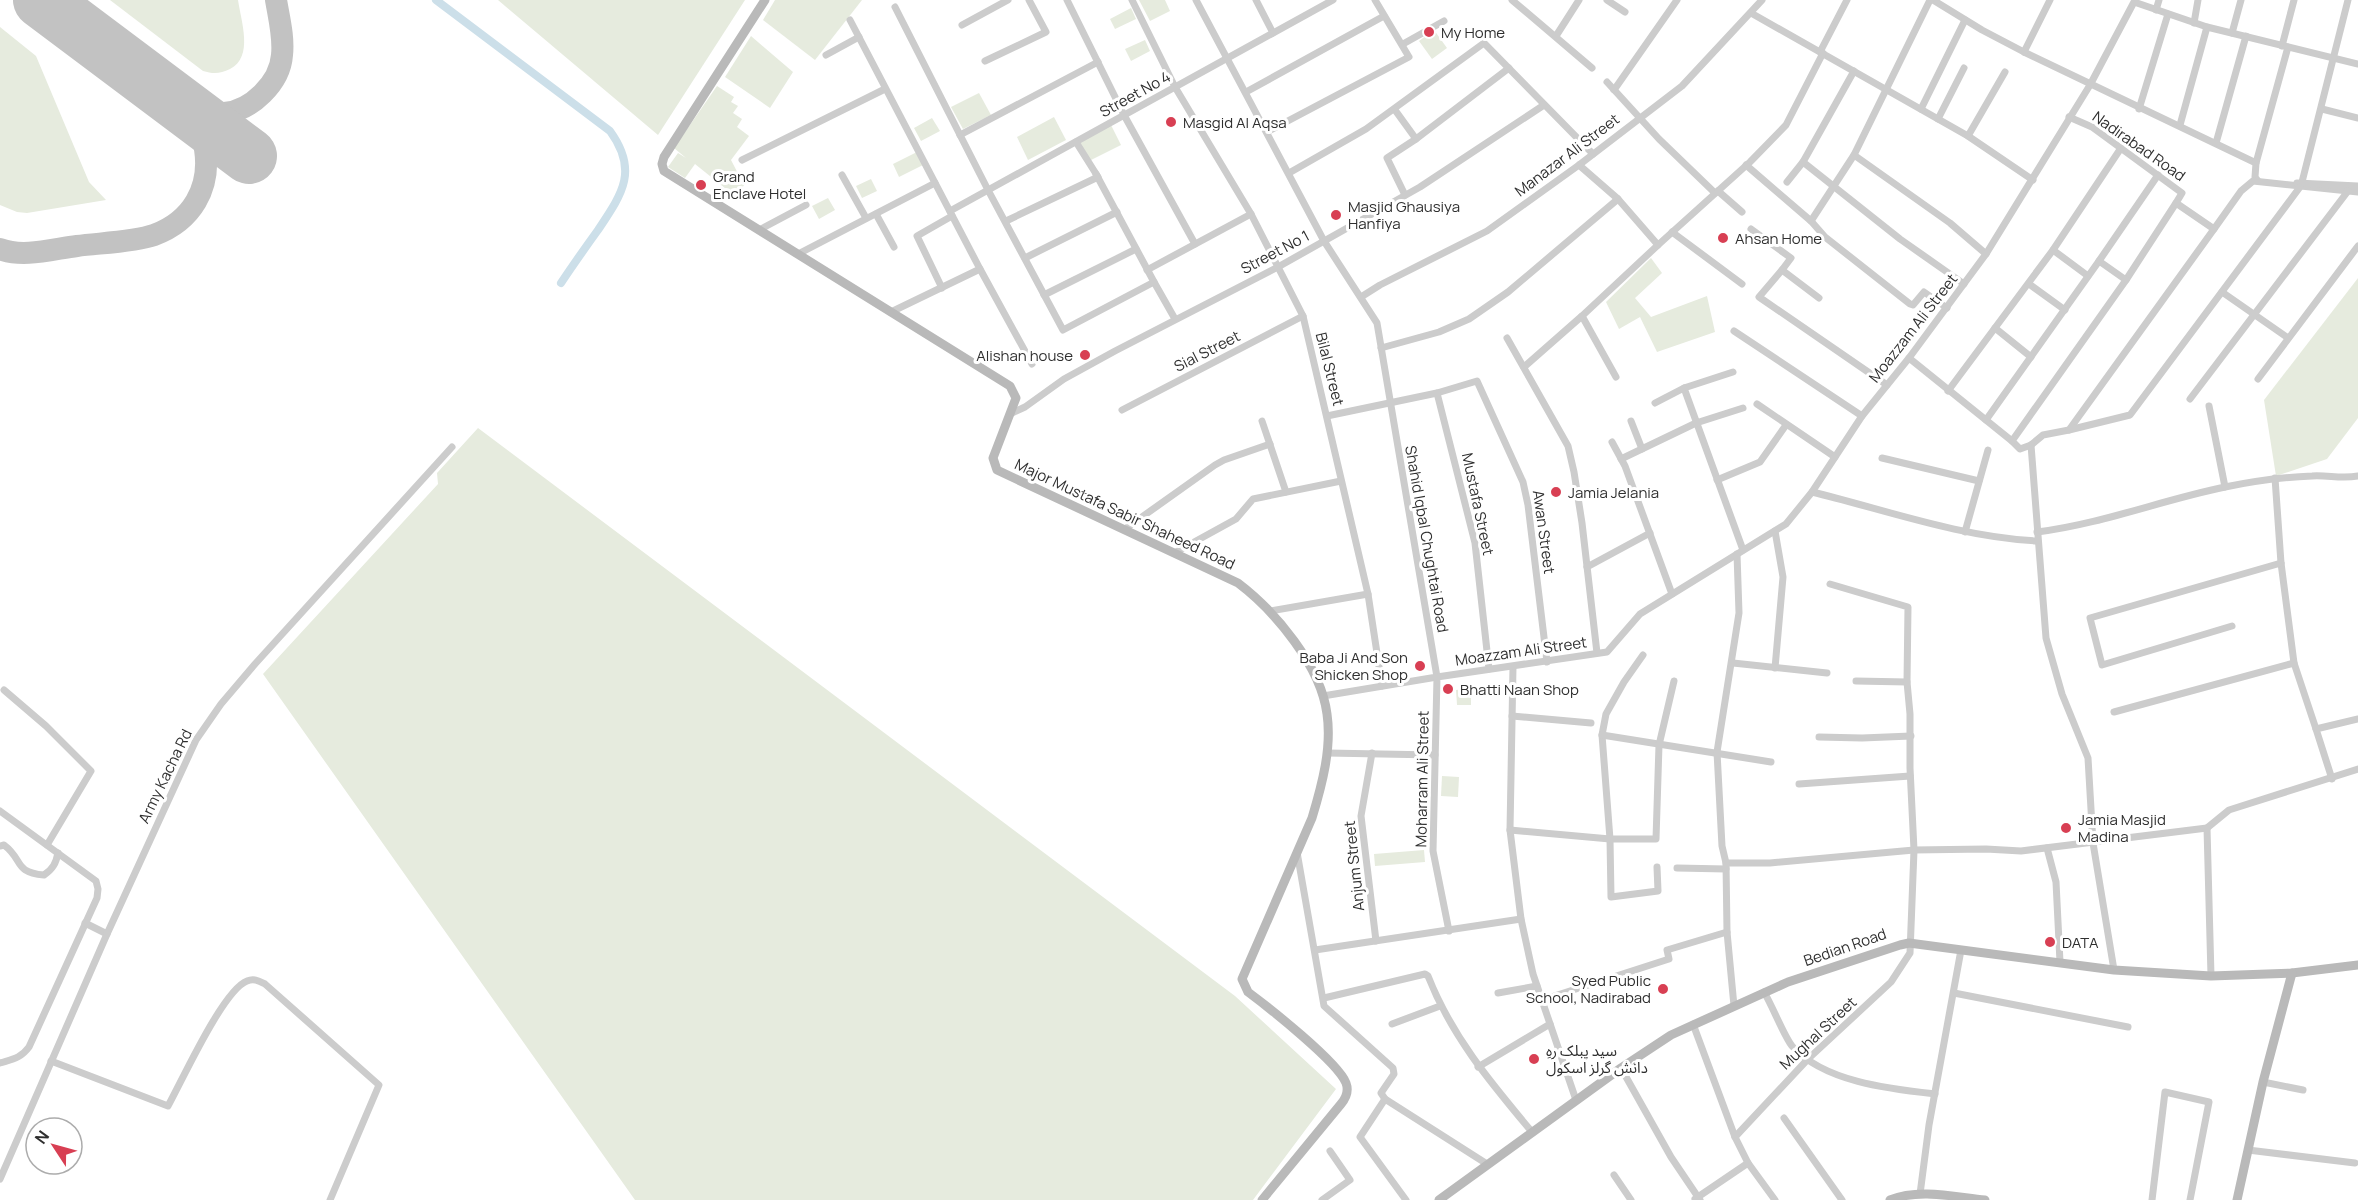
<svg xmlns="http://www.w3.org/2000/svg" width="2358" height="1200" font-family="Manrope,'Noto Sans Arabic',sans-serif">
<rect width="100%" height="100%" fill="#fff"/>
<g fill="#e6ebde">
<path d="M110,0h128c3,21 16,57 -8,69 -10,5 -17,5 -27,2z"/>
<polygon points="498,0 745,0 658,135"/>
<polygon points="775,0 862,0 815,60 763,20"/>
<polygon points="1139,0 1165,0 1170,11 1150,21"/>
<polygon points="1131,8 1136,19 1115,29 1110,19"/>
<polygon points="0,27 36,56 89,182 106,200 27,213 17,212 0,205"/>
<polygon points="1434,30 1447,48 1432,59 1419,41"/>
<polygon points="751,36 793,72 770,108 725,77"/>
<polygon points="1145,40 1150,51 1131,61 1125,49"/>
<polygon points="717,86 734,97 731,102 738,106 733,113 742,119 737,127 749,136 731,160 744,185 736,197 695,164 685,178 668,167 678,153 686,158 674,148"/>
<polygon points="979,93 991,115 963,129 951,107"/>
<polygon points="1054,117 1066,140 1028,160 1017,137"/>
<polygon points="932,118 940,131 921,141 914,128"/>
<polygon points="1110,123 1121,145 1089,161 1076,142"/>
<polygon points="917,152 923,165 899,177 893,164"/>
<polygon points="871,179 877,191 862,198 856,186"/>
<polygon points="828,198 835,210 819,219 812,206"/>
<polygon points="1651,258 1662,273 1635,298 1651,317 1707,296 1715,332 1657,352 1640,317 1619,329 1606,302"/>
<polygon points="2358,278 2358,418 2327,459 2276,476 2264,400"/>
<polygon points="478,428 1235,996 1336,1089 1253,1200 635,1200 263,674 438,484 437,473"/>
<polygon points="1471,688 1471,705 1457,705 1456,690"/>
<polygon points="1442,776 1459,777 1458,797 1441,796"/>
<polygon points="1424,850 1425,862 1375,866 1374,854"/>
</g>
<g fill="none" stroke-linecap="round" stroke-linejoin="round">
<path stroke="#ccdfe9" stroke-width="8" d="M436,0l174,131c29,40 12,63 -12,99 -13,18 -25,35 -37,53"/>
<g stroke="#c2c2c2" stroke-width="22">
<path d="M179,102c15,6 29,13 45,11 27,-2 56,-30 58,-58 2,-18 -3,-37 -6,-55"/>
<path d="M0,249c23,9 53,0 77,-3 22,-3 57,-4 77,-11 38,-14 57,-47 51,-86 -2,-9 -4,-19 -9,-26 -5,-9 -15,-16 -22,-23"/>
</g>
<polyline stroke="#c2c2c2" stroke-width="56" points="41,0 249,156"/>
<g stroke="#ccc" stroke-width="7">
<polyline points="1067,0 1124,115 1195,244"/>
<polyline points="1132,0 1175,87 1251,214 1303,316 1368,594 1382,686"/>
<polyline points="1196,0 1324,241 1377,323 1437,677 1323,696"/>
<polyline points="1256,0 1273,33"/>
<polyline points="1512,0 1592,68"/>
<polyline points="1607,0 1625,12"/>
<polyline points="1933,0 1982,30 2024,52 2256,163 2255,177 2258,181"/>
<polyline points="895,7 988,190 1063,330 1154,282 1175,319"/>
<polyline points="2156,10 2159,0"/>
<polyline points="1751,13 1968,136 2033,180"/>
<polyline points="850,20 980,269 893,311"/>
<polyline points="2194,23 2198,0"/>
<polyline points="962,25 1008,0"/>
<polyline points="2232,33 2241,0"/>
<polyline points="1556,36 1579,0"/>
<polyline points="1403,44 1444,21"/>
<polyline points="2282,46 2294,0"/>
<polyline points="1820,52 1847,0"/>
<polyline points="2024,52 2050,0"/>
<polyline points="826,55 859,37"/>
<polyline points="985,61 1046,32 1029,0"/>
<polyline points="1854,71 1803,162 1900,239 1964,284"/>
<polyline points="1607,82 1659,139 1715,193"/>
<polyline points="1614,90 1677,0"/>
<polyline points="1246,92 1384,16"/>
<polyline points="1921,109 1965,20"/>
<polyline points="2139,109 2168,14"/>
<polyline points="2322,109 2358,118"/>
<polyline points="1395,110 1416,139"/>
<polyline points="2069,117 2092,127 2182,193 2176,203 2214,229 2241,191 2253,181 2358,192"/>
<polyline points="1938,119 1964,68"/>
<polyline points="2180,125 2207,27"/>
<polyline points="1267,132 1409,57 1375,0"/>
<polyline points="960,135 1098,62"/>
<polyline points="1968,136 2005,72"/>
<polyline points="2216,143 2246,36"/>
<polyline points="1854,155 1950,223 1986,254"/>
<polyline points="742,160 885,89"/>
<polyline points="2256,163 2288,47"/>
<polyline points="1579,165 1618,199 1658,245 1750,162 1786,125 1823,53"/>
<polyline points="1746,165 1811,221 1825,237 1910,304 1913,305 1924,292 1947,308"/>
<polyline points="1289,173 1366,129 1484,43 1593,154"/>
<polyline points="1096,174 1154,282"/>
<polyline points="842,175 866,218"/>
<polyline points="1787,182 1803,162"/>
<polyline points="2302,182 2348,0"/>
<polyline points="2297,183 2358,186"/>
<polyline points="1718,191 1742,212"/>
<polyline points="1405,195 1387,158 1416,139 1509,68"/>
<polyline points="2176,203 2126,280 2012,441 2020,449 2031,445 2043,435 2069,430 2214,229"/>
<polyline points="950,211 1333,0"/>
<polyline points="876,214 894,247"/>
<polyline points="1006,221 1098,177 1076,142"/>
<polyline points="1811,221 1854,155 1930,0"/>
<polyline points="1751,229 1791,258 1782,270"/>
<polyline points="759,230 806,205"/>
<polyline points="1672,232 1742,284"/>
<polyline points="2053,250 2088,276"/>
<polyline points="798,254 935,183"/>
<polyline points="1025,258 1117,212"/>
<polyline points="2099,261 2158,175"/>
<polyline points="980,269 1032,364"/>
<polyline points="1147,270 1251,214"/>
<polyline points="2029,284 2065,310"/>
<polyline points="942,288 917,236 952,216"/>
<polyline points="2222,292 2288,338"/>
<polyline points="1044,295 1136,249"/>
<polyline points="1361,297 1380,285 1487,231 1579,165 1682,86 1762,0"/>
<polyline points="1819,298 1782,270 1759,297 1887,385"/>
<polyline points="1582,316 1616,377"/>
<polyline points="1995,328 2031,357"/>
<polyline points="1734,331 1862,416"/>
<polyline points="1507,338 1568,446 1574,472 1582,523 1597,653"/>
<polyline points="1381,348 1439,332 1469,319 1508,292 1618,199"/>
<polyline points="1909,358 2012,441"/>
<polyline points="1524,367 1582,316 1658,245"/>
<polyline points="1733,372 1684,388 1743,550"/>
<polyline points="2258,379 2358,246"/>
<polyline points="1948,391 2053,250 2121,148"/>
<polyline points="1437,393 1477,381 1523,482 1528,505 1547,662"/>
<polyline points="2190,399 2348,191"/>
<polyline points="1655,403 1684,388"/>
<polyline points="1757,404 1835,457"/>
<polyline points="2209,406 2225,487"/>
<polyline points="1122,410 1303,316"/>
<polyline points="1012,413 1025,407 1064,379 1115,351 1278,267 1420,187 1544,105"/>
<polyline points="1327,416 1437,393 1475,543 1489,669"/>
<polyline points="1986,420 2099,261 2126,280"/>
<polyline points="1262,421 1286,492"/>
<polyline points="1631,421 1642,449"/>
<polyline points="2069,430 2130,415 2300,187"/>
<polyline points="1612,442 1625,466 1672,594"/>
<polyline points="2031,445 2046,638 2062,694 2088,758 2093,843 2114,970"/>
<polyline points="1882,458 1979,481"/>
<polyline points="1621,459 1696,423 1743,408"/>
<polyline points="2275,478 2281,563 2294,663 2316,729"/>
<polyline points="1717,480 1760,462 1786,425"/>
<path d="M1812,492c74,18 148,45 225,49"/>
<polyline points="1125,529 1215,465 1224,460 1270,444"/>
<polyline points="1965,532 1988,450"/>
<path d="M2037,532c64,-8 125,-32 188,-45 29,-6 58,-10 87,-11 16,-1 30,3 46,0"/>
<polyline points="1176,552 1236,519 1253,499 1341,481"/>
<polyline points="1587,567 1650,533"/>
<polyline points="1270,611 1368,594"/>
<polyline points="2232,626 2102,665 2090,618 2281,563"/>
<polyline points="1643,655 1624,682 1606,714 1602,735 1610,839 1611,897 1658,891 1657,867"/>
<polyline points="1733,663 1827,673"/>
<polyline points="1513,667 1510,830 1521,919 1533,974 1576,1100"/>
<polyline points="1775,668 1783,577 1775,531"/>
<polyline points="1856,681 1907,682"/>
<polyline points="4,690 46,726 91,771 47,845"/>
<polyline points="2114,712 2294,663"/>
<polyline points="1512,716 1591,723"/>
<polyline points="1602,735 1771,762"/>
<polyline points="1819,737 1862,738 1911,736"/>
<polyline points="1327,753 1435,755"/>
<polyline points="1372,753 1361,816 1376,941"/>
<polyline points="2332,779 2316,729 2358,719"/>
<polyline points="1799,784 1910,776"/>
<path d="M0,811l96,70 2,8 -1,9 -68,149c-8,11 -16,12 -29,16"/>
<polyline points="2207,828 2229,810 2358,769"/>
<polyline points="1510,830 1610,839 1656,839 1659,745 1674,681"/>
<path d="M0,846l4,-1c20,15 9,27 40,30 9,-6 12,-12 14,-22"/>
<polyline points="2047,848 2056,882 2060,962"/>
<polyline points="1297,852 1324,1006 1393,1068 1394,1074 1381,1093 1385,1099 1487,1164"/>
<polyline points="1726,863 1770,863 1914,850 1986,849 2021,851 2207,828 2211,976"/>
<polyline points="1677,868 1726,869"/>
<polyline points="85,923 107,934"/>
<polyline points="1449,931 1433,851 1437,677 1607,652 1640,614 1786,524 1812,492 1862,416 1909,358 1986,254 2090,85 2134,2 2207,27 2358,64"/>
<polyline points="1315,950 1521,919"/>
<path d="M1764,992c8,13 20,44 28,54 32,36 98,43 143,48"/>
<polyline points="1498,993 1537,986"/>
<polyline points="1954,993 2128,1027"/>
<path d="M1324,998l101,-24 3,2c24,61 63,107 104,156"/>
<polyline points="1542,1000 1669,959 1667,950 1727,932"/>
<polyline points="1734,1006 1727,932 1726,863 1722,846 1717,752 1739,613 1737,554"/>
<polyline points="1392,1024 1440,1006"/>
<polyline points="1693,1024 1735,1137 1748,1163 1775,1200"/>
<path d="M51,1061l117,45c14,-25 55,-116 79,-125 7,-3 12,0 18,3l114,101 -49,115"/>
<polyline points="1478,1067 1550,1024"/>
<polyline points="1621,1068 1671,1157 1700,1200"/>
<polyline points="2263,1082 2303,1090"/>
<polyline points="1385,1099 1360,1137 1406,1200"/>
<polyline points="1784,1118 1842,1200"/>
<polyline points="1735,1137 1808,1059 1891,982 1910,953 1914,850 1910,768 1910,714 1907,682 1908,607 1830,584"/>
<polyline points="2248,1150 2355,1163"/>
<polyline points="1614,1175 1631,1200"/>
<polyline points="0,1179 107,934 196,740 221,704 255,664 452,447"/>
<polyline points="1920,1194 1929,1125 1961,950"/>
<polyline points="1695,1199 1748,1163"/>
<polyline points="1322,1200 1350,1180 1330,1151"/>
<polyline points="2152,1200 2165,1092 2209,1102 2190,1200"/>
</g>
<g stroke="#b9b9b9" stroke-width="9">
<path d="M765,0l-101,157 -2,7 2,7 346,215 6,12 -23,60 4,12 241,113c37,28 83,83 89,131 5,34 -5,71 -15,104l-70,161 6,13c20,15 90,70 98,91 3,8 0,15 -5,21l-79,96"/>
<polyline points="1439,1200 1621,1068 1671,1035 1788,982 1900,945 1909,943 2114,970 2211,976 2292,973 2358,965"/>
<path d="M1890,1200c29,-12 65,-3 95,0"/>
<polyline points="2237,1200 2263,1082 2292,973"/>
</g>
</g>
<g fill="#d83f53" stroke="#fff" stroke-width="2">
<circle cx="1429" cy="32" r="6"/>
<circle cx="1171" cy="122" r="6"/>
<circle cx="701" cy="185" r="6"/>
<circle cx="1336" cy="215" r="6"/>
<circle cx="1723" cy="238" r="6"/>
<circle cx="1085" cy="355" r="6"/>
<circle cx="1556" cy="492" r="6"/>
<circle cx="1420" cy="666" r="6"/>
<circle cx="1448" cy="689" r="6"/>
<circle cx="2066" cy="828" r="6"/>
<circle cx="2050" cy="942" r="6"/>
<circle cx="1663" cy="989" r="6"/>
<circle cx="1534" cy="1059" r="6"/>
</g>
<g text-anchor="middle" dominant-baseline="central" stroke-width="6" stroke-linejoin="round" paint-order="stroke">
<g font-size="15" fill="#2f2f2f" stroke="#fff" text-anchor="start">
<text x="1441" y="32">My Home</text>
<text x="1183" y="122">Masgid Al Aqsa</text>
<text x="713" y="176">Grand<tspan x="713" dy="17">Enclave Hotel</tspan></text>
<text x="1348" y="206">Masjid Ghausiya<tspan x="1348" dy="17">Hanfiya</tspan></text>
<text x="1735" y="238">Ahsan Home</text>
<text x="1073" y="355" text-anchor="end">Alishan house</text>
<text x="1568" y="492">Jamia Jelania</text>
<text x="1408" y="657" text-anchor="end">Baba Ji And Son<tspan x="1408" dy="17">Shicken Shop</tspan></text>
<text x="1460" y="689">Bhatti Naan Shop</text>
<text x="2078" y="819">Jamia Masjid<tspan x="2078" dy="17">Madina</tspan></text>
<text x="2062" y="942">DATA</text>
<text x="1651" y="980" text-anchor="end">Syed Public<tspan x="1651" dy="17">School, Nadirabad</tspan></text>
<text x="1546" y="1050">سید پبلک رہِ<tspan x="1546" dy="17">دانش گرلز اسکول</tspan></text>
</g>
<g font-size="15" fill="#2f2f2f" stroke="#fff">
<text transform="translate(1135 94) rotate(-29)">Street No 4</text>
<text transform="translate(2139 146) rotate(35)">Nadirabad Road</text>
<text transform="translate(1567 155) rotate(-37)">Manazar Ali Street</text>
<text transform="translate(1275 252) rotate(-28)">Street No 1</text>
<text transform="translate(1913 328) rotate(-52)">Moazzam Ali Street</text>
<text transform="translate(1207 351) rotate(-27)">Sial Street</text>
<text transform="translate(1330 369) rotate(76)">Bilal Street</text>
<text transform="translate(1478 504) rotate(78)">Mustafa Street</text>
<text transform="translate(1125 514) rotate(25)">Major Mustafa Sabir Shaheed Road</text>
<text transform="translate(1544 532) rotate(82)">Awan Street</text>
<text transform="translate(1427 539) rotate(80)">Shahid Iqbal Chughtai Road</text>
<text transform="translate(1521 651) rotate(-8)">Moazzam Ali Street</text>
<text transform="translate(165 776) rotate(-64)">Army Kacha Rd</text>
<text transform="translate(1422 779) rotate(-89)">Moharram Ali Street</text>
<text transform="translate(1354 866) rotate(-96)">Anjum Street</text>
<text transform="translate(1845 947) rotate(-19)">Bedian Road</text>
<text transform="translate(1818 1033) rotate(-43)">Mughal Street</text>
</g>
</g>
<g transform="translate(54 1146) rotate(306)"><circle r="28" fill="#ffffff" stroke="#acacac" stroke-width="1.5"/>
<path d="M0-4.5L10 22L0 15L-10 22Z" fill="#d83f53"/>
<text y="-9" font-size="16" font-weight="bold" text-anchor="middle" fill="#2f2f2f">N</text>
</g>
</svg>
